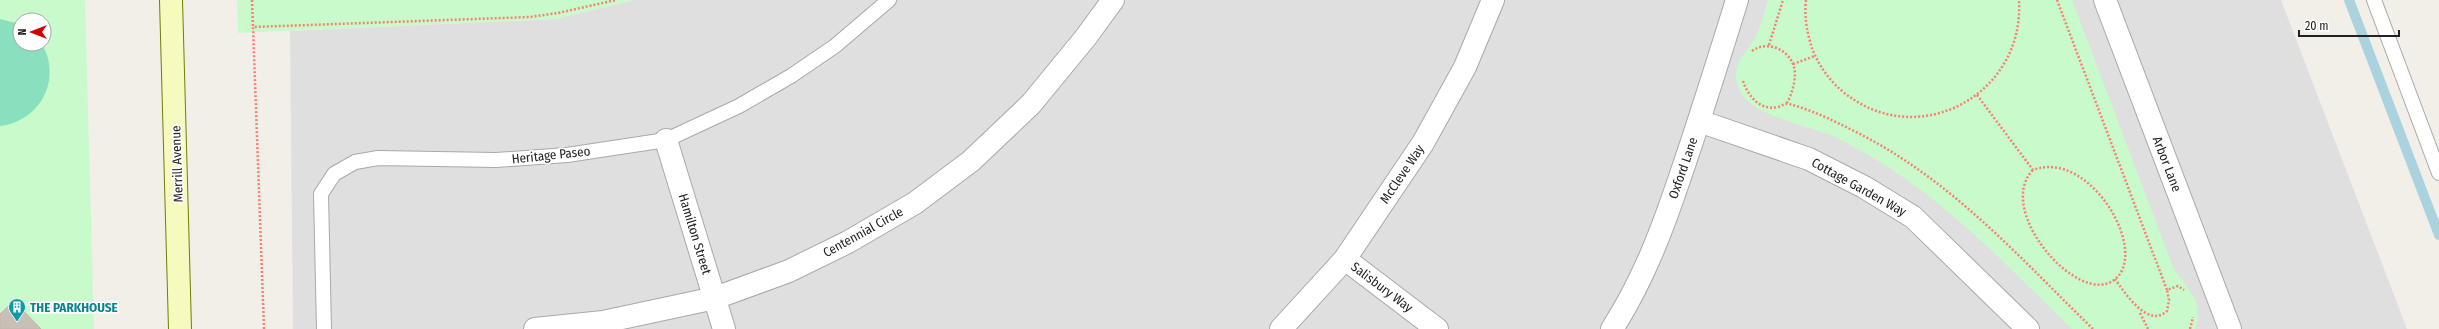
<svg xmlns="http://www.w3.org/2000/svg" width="2439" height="329" font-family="'Fira Sans Condensed',sans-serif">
<rect width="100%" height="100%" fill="#f2efe9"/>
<polygon fill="#e0dfdf" points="634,0 2281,0 2407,329 293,329 290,31 555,19"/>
<g fill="#c8facc" fill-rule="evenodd">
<path d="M0,0h85l9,329h-94zM20,20h24v24h-24z"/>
<polygon points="237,0 633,0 555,19 238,33"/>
<path d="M1768,0h304l101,267c14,24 32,31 22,62h-123c-69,-67 -132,-136 -218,-182 -8,-4 -16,-9 -24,-12 -25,-10 -79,-20 -90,-44 -13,-27 9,-38 18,-59 4,-10 7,-22 10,-32z"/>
</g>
<path fill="#88e0be" d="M0,19l20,5v20h22c20,35 -1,77 -42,82z"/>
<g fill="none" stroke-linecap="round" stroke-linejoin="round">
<polyline stroke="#aad3df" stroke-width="10" points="2349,0 2439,235"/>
</g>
<polygon fill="#c7bfb8" stroke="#c4b6ab" points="14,301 41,329 0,329 0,314"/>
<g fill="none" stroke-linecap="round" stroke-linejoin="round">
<g stroke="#a9a9a9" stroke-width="16">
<g id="service">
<polyline points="2374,0 2439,173"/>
<polyline points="324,329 321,194 334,174 355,162 378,158 496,160 567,155 666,140 739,106 791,76 835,46 889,0"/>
</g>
</g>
<g stroke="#a9a9a9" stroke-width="24">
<g id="minor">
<polyline points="2105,0 2230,329"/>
<polyline points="1699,121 1809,159 1864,187 1913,217 2028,329"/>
<polyline points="666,140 724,329"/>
<polyline points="1345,259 1437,329"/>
<polyline points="535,329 603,322 715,298 789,271 848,242 915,203 971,161 1031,104 1086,37 1113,0"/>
<path d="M1612,329c31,-48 51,-101 69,-155 20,-58 38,-116 56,-174"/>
</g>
</g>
<g stroke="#a9a9a9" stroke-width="24">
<polyline id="tertiary" points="1281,329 1345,259 1423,143 1465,67 1493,0"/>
</g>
<g stroke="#707d05" stroke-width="24">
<polyline id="secondary" points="171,0 180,329"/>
</g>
<g stroke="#fa8072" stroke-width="2.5" stroke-dasharray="2 2" stroke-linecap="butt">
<polyline points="252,0 253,27"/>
<path d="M1806,0c-2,16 1,33 6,48 6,16 16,31 29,42 74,64 184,6 178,-90"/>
<polyline points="2057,0 2167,290 2178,286 2184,290"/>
<polyline points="1769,45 1783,0"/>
<path d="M1752,51c15,-11 37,-2 42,16 3,10 -2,27 -7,36"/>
<polyline points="1793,64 1815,56"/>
<path d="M1743,81c5,15 17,30 35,26 4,-1 7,-4 11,-3 20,5 41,15 59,24 100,48 167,125 245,201"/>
<path d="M1977,95l56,75c57,-22 118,83 81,110 -36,27 -120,-70 -81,-110"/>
<path d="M2115,279c10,14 33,50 52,32l2,-11 -2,-10"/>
<polyline points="2140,313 2148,329"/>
<polyline points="264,329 253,27 530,17 558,13 616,0"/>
<polyline points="2190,329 2193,317"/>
</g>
<use href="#service" stroke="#fff" stroke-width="14"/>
<use href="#minor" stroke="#fff" stroke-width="22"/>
<use href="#tertiary" stroke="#fff" stroke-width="22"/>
<use href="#secondary" stroke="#f7fabf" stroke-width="22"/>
</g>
<defs>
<g id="building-pin" transform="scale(0.9)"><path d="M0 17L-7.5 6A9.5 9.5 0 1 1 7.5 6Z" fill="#0f9aa8" stroke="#fff"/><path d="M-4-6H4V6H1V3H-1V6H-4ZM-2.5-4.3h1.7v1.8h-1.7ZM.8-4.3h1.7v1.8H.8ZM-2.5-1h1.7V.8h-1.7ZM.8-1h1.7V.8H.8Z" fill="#fff"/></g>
</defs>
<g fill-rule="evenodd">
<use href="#building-pin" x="17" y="307"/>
</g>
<g text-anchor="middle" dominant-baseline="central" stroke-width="3.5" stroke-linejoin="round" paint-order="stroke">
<g font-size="13" fill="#222" stroke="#fff">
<text transform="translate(551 155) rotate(-6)">Heritage Paseo</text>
<text transform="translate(177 164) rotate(-92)">Merrill Avenue</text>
<text transform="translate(2167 164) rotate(69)">Arbor Lane</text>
<text transform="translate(1683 168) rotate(-71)">Oxford Lane</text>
<text transform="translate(1402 174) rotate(-56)">McCleve Way</text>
<text transform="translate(1859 187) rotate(29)">Cottage Garden Way</text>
<text transform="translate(863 232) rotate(-29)">Centennial Circle</text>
<text transform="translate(695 234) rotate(73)">Hamilton Street</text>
<text transform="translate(1382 287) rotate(37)">Salisbury Way</text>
</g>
<g font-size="13" font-weight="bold" fill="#0d838f" stroke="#fff" text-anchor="start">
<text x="30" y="307">THE PARKHOUSE</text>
</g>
</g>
<g transform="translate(32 32) rotate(270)"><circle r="19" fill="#ffffff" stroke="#a7a7a7"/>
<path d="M0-3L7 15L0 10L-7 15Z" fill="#d40000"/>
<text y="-6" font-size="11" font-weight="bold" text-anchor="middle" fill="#222222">N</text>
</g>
<path d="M2299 30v6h100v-6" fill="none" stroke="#222222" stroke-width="2"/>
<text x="2305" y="30" font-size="12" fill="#222222" stroke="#ffffff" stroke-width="3" paint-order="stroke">20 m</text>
</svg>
